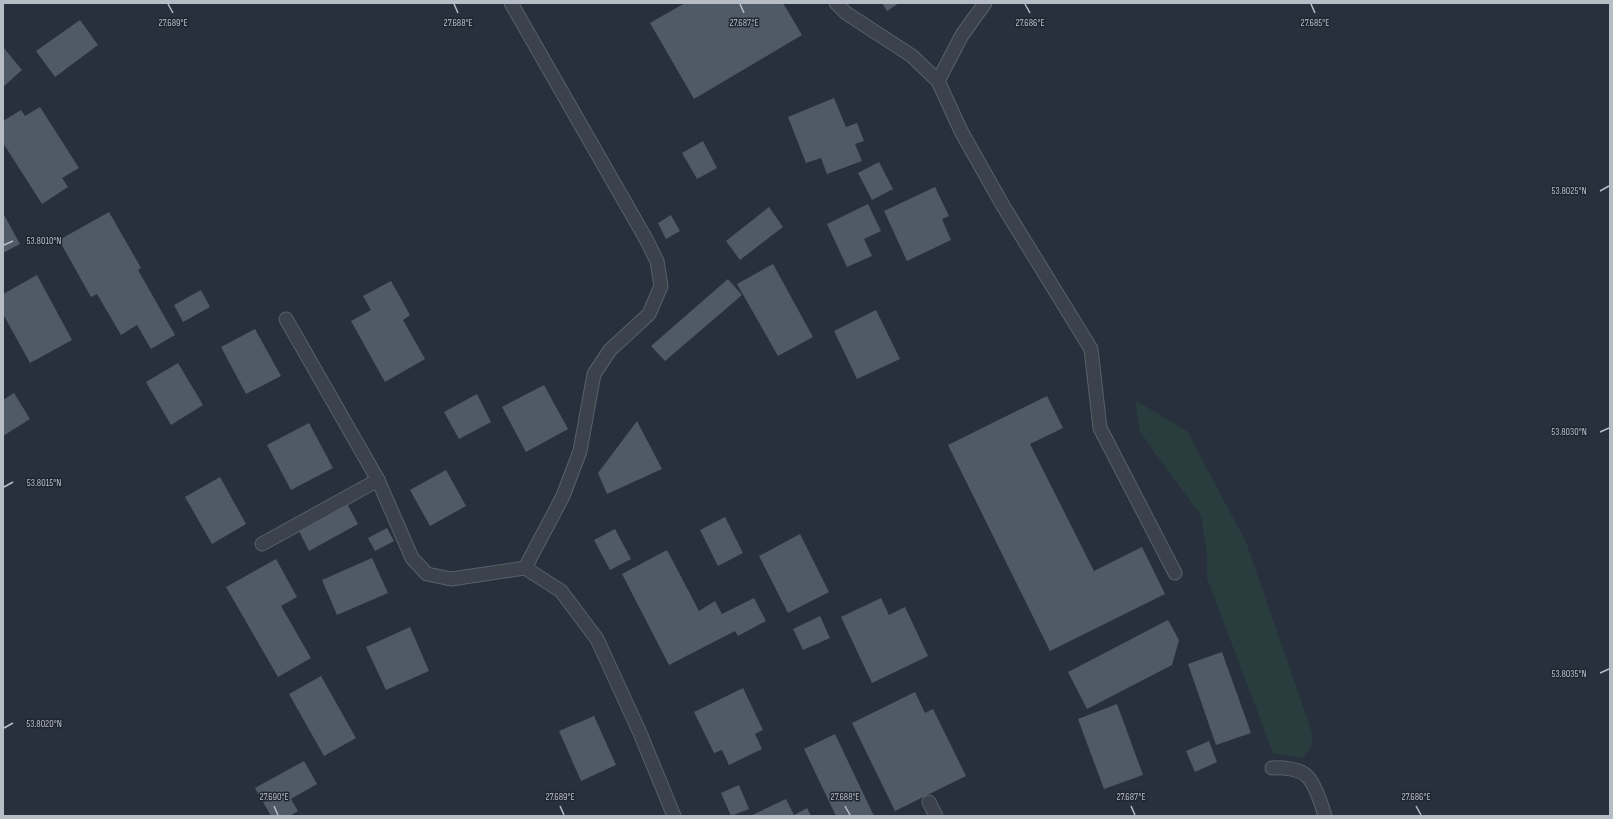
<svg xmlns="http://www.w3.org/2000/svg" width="1613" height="819" font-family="'Sofia Sans Condensed',sans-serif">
<rect width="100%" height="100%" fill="#27303c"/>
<polygon fill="#2a3d3e" points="1135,400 1187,431 1246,542 1313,735 1310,749 1302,758 1273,753 1207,578 1207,555 1201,516 1140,432"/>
<g fill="#505a67">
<polygon points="685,3 783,3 802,35 694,99 650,23"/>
<polygon points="882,3 899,3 887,11"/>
<polygon points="80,20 98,45 55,77 36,51"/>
<polygon points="3,47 22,70 3,87"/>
<polygon points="834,98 846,127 857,123 864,141 855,144 862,161 827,174 821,158 806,163 788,117"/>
<polygon points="40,107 79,168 62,178 68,187 42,204 3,143 3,121 21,110 25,116"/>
<polygon points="703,141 717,168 697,179 682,153"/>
<polygon points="879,162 893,189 872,200 858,173"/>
<polygon points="935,187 949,216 942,219 951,240 907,261 884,211"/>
<polygon points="868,204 881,231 864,239 872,256 847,267 827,224"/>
<polygon points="769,207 783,227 740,260 726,241"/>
<polygon points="109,212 141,268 138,270 175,335 151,349 137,325 121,335 97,294 91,297 59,240"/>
<polygon points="3,213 20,244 3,253"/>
<polygon points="671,215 680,231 666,239 658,223"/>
<polygon points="773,264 813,337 778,356 737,284"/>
<polygon points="37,275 72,340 30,363 3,314 3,294"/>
<polygon points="728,279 742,295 665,361 651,346"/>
<polygon points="391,281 410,315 403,320 425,359 385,382 351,321 371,310 363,296"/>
<polygon points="201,290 210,307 183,322 174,305"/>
<polygon points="876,310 900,359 857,379 834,331"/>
<polygon points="255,329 281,376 246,394 221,347"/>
<polygon points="178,363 203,405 171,425 146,382"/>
<polygon points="544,385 568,429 526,452 502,407"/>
<polygon points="14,393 30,419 3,436 3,400"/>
<polygon points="477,394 491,422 459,439 444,412"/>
<polygon points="1047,396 1063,428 1030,444 1094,571 1142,547 1165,594 1050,651 948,445"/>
<polygon points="637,421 662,469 607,494 598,473"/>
<polygon points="309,423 333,468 291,490 267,445"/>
<polygon points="446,470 466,506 430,526 410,490"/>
<polygon points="220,477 246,524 212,544 185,497"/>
<polygon points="347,504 358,524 309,551 299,531"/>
<polygon points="725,517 743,553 718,566 700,530"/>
<polygon points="387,528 394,541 375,551 368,538"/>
<polygon points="615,529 631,559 610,570 594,540"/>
<polygon points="800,534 829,592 788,613 759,556"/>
<polygon points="667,550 699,611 715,601 722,614 754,598 766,621 738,636 735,631 669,665 622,574"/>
<polygon points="372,558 388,593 337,615 322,580"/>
<polygon points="276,559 297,597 281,606 311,658 278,677 226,587"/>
<polygon points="881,598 889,615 905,607 928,656 872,683 841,617"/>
<polygon points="820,616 830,638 803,650 793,629"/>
<polygon points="1168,620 1179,640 1172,665 1087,709 1068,672"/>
<polygon points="410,627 429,671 386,690 366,647"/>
<polygon points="1222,652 1251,733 1216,745 1188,664"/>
<polygon points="321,676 356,738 324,756 289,694"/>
<polygon points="743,688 763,730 755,734 762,749 729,765 722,750 714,753 694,712"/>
<polygon points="915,692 925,713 933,709 966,776 895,811 852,723"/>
<polygon points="1117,704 1143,775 1104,789 1078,719"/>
<polygon points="594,716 616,765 581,781 559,731"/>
<polygon points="835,734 874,816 836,816 804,749"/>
<polygon points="1209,741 1217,762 1195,772 1186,751"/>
<polygon points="304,761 317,784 291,799 298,811 290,816 271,816 255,788"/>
<polygon points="739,785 749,809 731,816 721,793"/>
<polygon points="786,799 794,815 807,808 811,816 750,816"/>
</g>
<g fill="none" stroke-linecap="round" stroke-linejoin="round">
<g stroke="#59606a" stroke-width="15">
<g id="lane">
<polyline points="511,3 646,239 657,261 661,286 649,314 610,350 594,374 580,451 563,496 525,568"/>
<polyline points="836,3 846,13 912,56 938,81 961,131 1002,204 1091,349 1100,428 1175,573"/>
<polyline points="938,81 962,35 985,3"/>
<polyline points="286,319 378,480 412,558 427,574 451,579 525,568 561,591 597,639 640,733 674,816"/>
<polyline points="262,544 378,480"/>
<path d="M1272,768c10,-1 28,1 35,8 8,8 15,30 18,40"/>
<polyline points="929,802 936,816"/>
</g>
</g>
<use href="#lane" stroke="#3b424c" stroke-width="13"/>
</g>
<path fill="none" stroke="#b7bdc7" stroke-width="1.5" d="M168,4l5,9M454,4l4,9M740,4l4,9M1025,4l5,9M1311,4l4,9M1600,191l9,-5M4,245l9,-4M1600,432l9,-4M4,487l9,-5M1600,673l9,-4M4,728l9,-5M274,806l4,9M560,806l4,9M845,806l5,9M1131,806l4,9M1416,806l5,9"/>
<g font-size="10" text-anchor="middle" fill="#b7bdc7" stroke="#202731" stroke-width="3" stroke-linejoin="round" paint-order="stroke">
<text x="173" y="26">27.689°E</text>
<text x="458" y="26">27.688°E</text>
<text x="744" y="26">27.687°E</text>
<text x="1030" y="26">27.686°E</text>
<text x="1315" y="26">27.685°E</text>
<text x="1569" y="194">53.8025°N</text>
<text x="44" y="244">53.8010°N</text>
<text x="1569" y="435">53.8030°N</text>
<text x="44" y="486">53.8015°N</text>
<text x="1569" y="677">53.8035°N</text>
<text x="44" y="727">53.8020°N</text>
<text x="274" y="800">27.690°E</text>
<text x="560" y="800">27.689°E</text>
<text x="845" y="800">27.688°E</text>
<text x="1131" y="800">27.687°E</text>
<text x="1416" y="800">27.686°E</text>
</g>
<rect width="1613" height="819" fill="none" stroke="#b7bdc7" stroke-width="8"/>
</svg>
